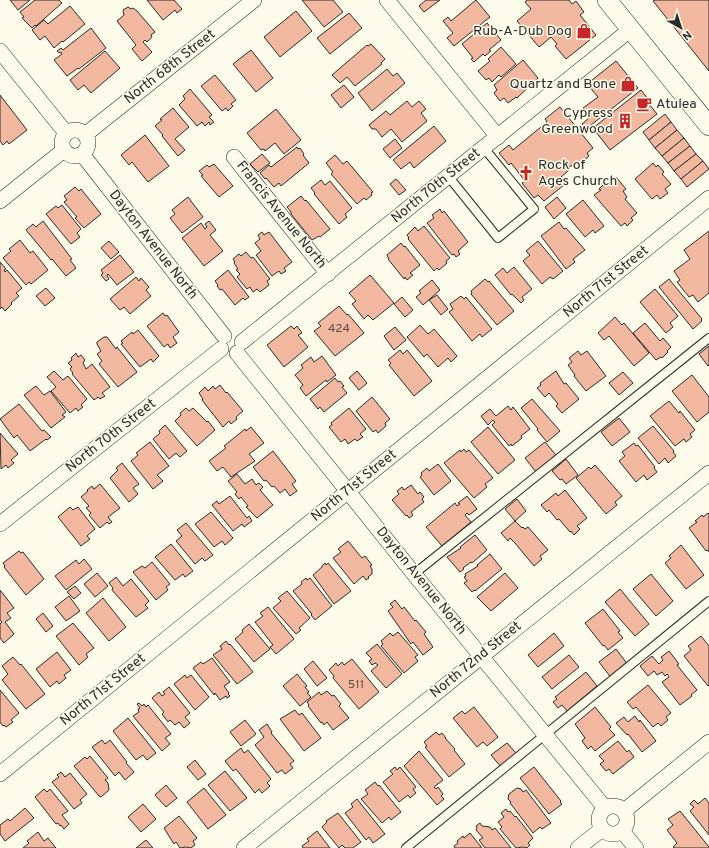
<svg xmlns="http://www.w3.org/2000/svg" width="709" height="848" font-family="Overpass,sans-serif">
<rect width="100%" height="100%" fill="#fdfbea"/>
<g fill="#f2b8a0" stroke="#2b2b2b">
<polygon points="10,0 30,0 18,10"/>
<polygon points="35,0 59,0 62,3 36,26 35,25 32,28 22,18 24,17 20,12"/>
<polygon points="147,0 174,0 182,9 177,13 175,10 163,20"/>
<polygon points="302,0 333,0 343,12 324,27"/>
<polygon points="426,0 440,0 424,12 419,6"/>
<polygon points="476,0 490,17 454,46 447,38 453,33 443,21 448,17 451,21"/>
<polygon points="527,0 569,0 572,4 576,1 584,12 580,15 596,35 566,59 555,46 557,44 551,37 539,47 517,21 531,9 525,2"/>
<polygon points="655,0 709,0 709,71 653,1"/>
<polygon points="70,6 85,24 63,42 62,41 54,48 45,36 40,40 32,30 44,20 48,24"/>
<polygon points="128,7 131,9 133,8 137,11 155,32 151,35 152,37 147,42 145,40 143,42 152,52 142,61 132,49 136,45 117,21 124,15 123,10"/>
<polygon points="296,11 312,31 280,57 264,37"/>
<polygon points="349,13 362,28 330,54 317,38"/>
<polygon points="487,23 501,40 489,50 491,51 485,56 483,54 474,62 471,59 473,58 462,44"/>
<polygon points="91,28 106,48 79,69 78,68 67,76 54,60 62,54 61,52 59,53 57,51 61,48 63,50"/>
<polygon points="371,44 385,59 381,63 382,64 355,86 347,77 340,83 332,75 367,45 368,46"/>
<polygon points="501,47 516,64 501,77 499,75 492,82 489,78 486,80 478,71 490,61 488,59"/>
<polygon points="251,50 273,78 256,92 233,64"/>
<polygon points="105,51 120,68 91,93 84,85 78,90 70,80"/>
<polygon points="523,60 538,78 517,98 516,97 508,103 504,98 500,101 494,93 497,90 494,85"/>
<polygon points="616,61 638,88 586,129 582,124 590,117 583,108 598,97 587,84"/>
<polygon points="387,69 393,76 397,73 405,83 372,111 358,93"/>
<polygon points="215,75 236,100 231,104 233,106 228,111 226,108 222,111 201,86"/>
<polygon points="344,85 354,97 341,108 331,95"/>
<polygon points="190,89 212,115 209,117 214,122 210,125 209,122 205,126 202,122 197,126 179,105 185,99 183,96"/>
<polygon points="641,90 652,104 650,105 657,114 610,150 593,128"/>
<polygon points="0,95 27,130 9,144 7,141 3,145 0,141"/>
<polygon points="407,101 412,107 419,101 426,109 421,113 427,121 402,142 391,129 382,137 376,129 372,129 369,125 386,111 390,115"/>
<polygon points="560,107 593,148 587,153 589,156 578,166 575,163 567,169 569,170 559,179 564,185 544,201 538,195 534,198 522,183 525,181 511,163 509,165 499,153 509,145 513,150 547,122 545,119"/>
<polygon points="173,108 189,127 175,139 185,150 178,156 162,136 163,135 155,126 162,120 160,119"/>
<polygon points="276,109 301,140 284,154 275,143 265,151 264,149 261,150 247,133"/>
<polygon points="665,114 671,122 649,140 643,132"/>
<polygon points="671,122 677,130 655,148 649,140"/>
<polygon points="434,126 446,141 414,168 410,162 401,169 393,160"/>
<polygon points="677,130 684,138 662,156 655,148"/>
<polygon points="145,135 169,166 148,182 132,162 129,165 121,155"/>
<polygon points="684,138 690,146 668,163 662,156"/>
<polygon points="395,139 402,148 390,158 383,149"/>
<polygon points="690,146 696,154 674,171 668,163"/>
<polygon points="297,147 298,149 300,148 304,154 303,155 309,163 281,186 279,183 274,187 266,178 265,179 260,173 269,165 271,167"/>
<polygon points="262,154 270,163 258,172 250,164"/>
<polygon points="696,154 703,161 681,179 674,171"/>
<polygon points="335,155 343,164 347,161 373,192 371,193 372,195 366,200 364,198 357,204 331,174 333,172 326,163"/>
<polygon points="703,161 709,169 687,187 681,179"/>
<polygon points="653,163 656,167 658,165 664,172 662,174 671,184 665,189 668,193 660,199 657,195 652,199 635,179"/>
<polygon points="214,164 233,186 219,197 201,176 203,175 199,171 207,165 209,167"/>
<polygon points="616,177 626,189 623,191 627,197 625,199 637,213 631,218 633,220 627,226 625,223 621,226 594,195 601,190 599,189 605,183 607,185"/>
<polygon points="396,179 406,190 399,195 390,184"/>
<polygon points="321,180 325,185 330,181 352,208 345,214 347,217 339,224 314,194 315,193 311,188"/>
<polygon points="75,187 79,191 81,189 101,214 84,228 75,218 77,217 64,202 67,200 64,196"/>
<polygon points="301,196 305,201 306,200 330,229 320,237 319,236 312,240 291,214 291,212 287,207"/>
<polygon points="188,197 203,217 182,233 170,218 175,214 172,210"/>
<polygon points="557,197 566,208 554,219 545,207"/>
<polygon points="583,200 604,226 595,233 593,230 585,237 566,214"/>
<polygon points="62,205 81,229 77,233 80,237 71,244 46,214 56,206 58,208"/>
<polygon points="440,209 442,213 444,211 468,242 458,251 460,254 456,257 454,254 452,255 427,223 434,218 432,215"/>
<polygon points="43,221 72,259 70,260 76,268 66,276 52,259 51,260 26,230 33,224 36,227"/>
<polygon points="209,221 216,230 210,235 223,251 204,266 182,238 201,223 205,229 207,227 205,224"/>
<polygon points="559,222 564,229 566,228 585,250 573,259 575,262 566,269 541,236"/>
<polygon points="424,226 450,258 446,261 447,263 439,270 437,268 434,271 408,239 409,238 407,235 415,227 418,231"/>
<polygon points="709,231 709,293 698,302 693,295 689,297 677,282 680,280 674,271 690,259 684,250"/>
<polygon points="262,232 264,235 269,232 292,262 284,268 286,271 281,274 279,271 272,276 256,255 261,251 255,243 260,239 258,235"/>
<polygon points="20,240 30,253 33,251 48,270 31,284 29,282 26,285 3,258 11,251 9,249"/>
<polygon points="109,241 119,252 111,259 101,248"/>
<polygon points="538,241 563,271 553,279 550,277 542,284 523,261 530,255 526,251"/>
<polygon points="401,243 404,247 405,246 420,265 410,273 413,275 407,280 405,277 404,279 388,259 389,259 387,255"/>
<polygon points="246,252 251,258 253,257 270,279 267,281 269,285 260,292 257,289 253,292 250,287 247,289 237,277 240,274 236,270 238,269 234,263 235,262 233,259 239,254 241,256"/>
<polygon points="120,255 134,272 117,285 108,274 107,276 109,279 106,281 101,275 103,273 101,270"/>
<polygon points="0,262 6,269 4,270 5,272 7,270 22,288 16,293 19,296 11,303 12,304 5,311 2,307 0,309"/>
<polygon points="514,267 532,289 522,297 524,300 521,303 512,294 511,295 495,275 503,268 507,273"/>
<polygon points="228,270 249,297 245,300 243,298 235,305 222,289 220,290 217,286 218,285 215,281"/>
<polygon points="370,275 394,303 373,320 368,315 364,319 352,304 356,301 349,293"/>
<polygon points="136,277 139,281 141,278 149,287 146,290 151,296 130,314 124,307 120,310 110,299"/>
<polygon points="485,279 488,282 489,281 514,311 497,325 471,294 472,293 471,291"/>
<polygon points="669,279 702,319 701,320 702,321 693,329 659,287"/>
<polygon points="432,280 440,290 423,305 416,297 421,293 419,291"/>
<polygon points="46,288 55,298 45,306 36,296"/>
<polygon points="655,289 678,316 670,323 673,327 666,333 640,302"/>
<polygon points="437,295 448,309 441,315 429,300"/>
<polygon points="461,296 464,299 466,297 492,329 482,337 480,334 472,341 449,312 453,309 450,304"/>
<polygon points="402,297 413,310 405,317 394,304"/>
<polygon points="339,306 347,315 348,314 364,333 335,356 314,331 321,326 318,323"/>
<polygon points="163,313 165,316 167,315 179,332 173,337 177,343 170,348 168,344 164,347 147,326"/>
<polygon points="615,317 622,325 624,323 649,353 634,366 609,336 604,340 598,333"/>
<polygon points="645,323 660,341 663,338 671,347 667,351 668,352 662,358 661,357 656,360 633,333"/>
<polygon points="420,325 428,334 434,329 457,356 451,362 448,358 438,367 427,354 424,357 407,337"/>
<polygon points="291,326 294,329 297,326 302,333 298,335 308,347 284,367 267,345"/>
<polygon points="395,327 406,340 394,350 384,336"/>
<polygon points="138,330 159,356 153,362 151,359 140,367 121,344 123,343 121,341 132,332 133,334"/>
<polygon points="104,337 107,337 116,349 117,347 137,372 118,387 99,364 102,361 97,354 101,351 97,344 97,342"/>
<polygon points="709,346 709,365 708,366 699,354"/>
<polygon points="400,350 403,354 407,350 432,381 414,396 389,365 391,363 388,360"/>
<polygon points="578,351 581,355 587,351 606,376 586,391 574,376 575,375 568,365 572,362 569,358"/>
<polygon points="76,353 78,357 81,355 85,360 83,363 86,369 92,364 110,387 102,393 105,396 100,399 98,397 94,400 72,374 73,373 70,369 72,367 68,363 72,360 71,358"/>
<polygon points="322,356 336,375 327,382 326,380 306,396 300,388 303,385 295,375 303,368 301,365 311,357 314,362"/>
<polygon points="54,371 63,380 68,376 87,399 81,405 83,407 78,411 76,408 70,413 51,391 56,387 47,377"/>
<polygon points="357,371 367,383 359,390 349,378"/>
<polygon points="556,371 564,384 566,383 579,399 562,413 556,406 558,404 549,393 545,397 537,388 541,385 540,383"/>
<polygon points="623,372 633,383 619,395 609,383"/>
<polygon points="692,375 709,397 709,412 697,422 672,391"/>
<polygon points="335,378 338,382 340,381 344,386 342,387 347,393 324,412 320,407 318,409 310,399"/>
<polygon points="220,385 226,393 227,392 243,411 236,417 237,419 231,424 229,421 223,427 202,400 203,399 199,393 205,387 208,391 213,386 215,389"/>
<polygon points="36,386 44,395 50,391 66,412 62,415 65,417 51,428 24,395"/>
<polygon points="372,397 390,419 385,423 386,426 378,433 376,430 373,432 356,411"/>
<polygon points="532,399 560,431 547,442 537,430 538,429 521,408"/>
<polygon points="669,401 679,413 680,411 695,430 690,434 692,437 686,442 684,439 675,446 650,416"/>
<polygon points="19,404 42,431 44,430 51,437 47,440 46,439 30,451 17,435 14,438 0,419"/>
<polygon points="508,406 511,410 513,407 530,429 521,436 522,438 512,446 511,444 509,446 492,425 495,422 493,420 488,425 481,416 490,409 496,416"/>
<polygon points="186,408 189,411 193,408 207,422 208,421 215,430 197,446 175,421 181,415 180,413"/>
<polygon points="349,408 366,429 360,434 363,437 357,441 355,439 348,444 345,439 341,442 329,427 332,425 331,423"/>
<polygon points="619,418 630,432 612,446 601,432"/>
<polygon points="165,425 187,451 180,457 176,453 169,459 153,439 160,433 159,431"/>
<polygon points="653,426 674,451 673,452 676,456 668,463 665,458 659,464 638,438"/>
<polygon points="251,427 264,443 249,454 255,461 231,477 223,467 217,471 209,461 226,448 224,446 245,429 246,431"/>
<polygon points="488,427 515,460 498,474 471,442"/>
<polygon points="0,433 18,454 11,460 14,463 8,468 6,465 1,469"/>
<polygon points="150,442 169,466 157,475 163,481 153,489 131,461 138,455 136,453"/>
<polygon points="545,442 556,455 536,472 525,458"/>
<polygon points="634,443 636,446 638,445 655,467 654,468 657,472 647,480 644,475 636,482 619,461 625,456 622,452"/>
<polygon points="464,449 466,452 469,450 493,478 485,484 487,487 474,498 444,463 460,450 461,452"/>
<polygon points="273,451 296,481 292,484 297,491 290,496 285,489 280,493 274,486 272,487 266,480 264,481 253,467"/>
<polygon points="566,459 578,475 566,484 562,479 560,480 552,471"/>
<polygon points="122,463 139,484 133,488 138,494 129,502 110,478 118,470 116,468"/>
<polygon points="438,464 451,481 434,495 420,477 422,475 421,473 427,468 429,471"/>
<polygon points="595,465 622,496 615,502 617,505 606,514 576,478 589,467 591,469"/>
<polygon points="237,474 245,484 252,479 256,485 259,483 263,487 260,490 273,505 257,518 246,507 248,506 241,497 239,499 235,494 237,492 228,481"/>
<polygon points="100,484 120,508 108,517 112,522 109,524 107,522 100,528 89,515 91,513 86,508 89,506 81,497 88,491 87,490 92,486 94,489"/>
<polygon points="411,485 418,494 420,492 424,497 422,499 424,502 411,512 413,515 409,518 407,515 406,516 392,500 399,494 397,491 402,487 404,490"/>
<polygon points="565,490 587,518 577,526 580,529 574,535 571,531 570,532 559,519 557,520 549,510 547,512 541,505 556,493 558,496"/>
<polygon points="230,496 247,518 249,516 252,521 244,527 242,524 233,531 212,505 217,501 219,504"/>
<polygon points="467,496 477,509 469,515 467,513 465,515 471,522 442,546 426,527 455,503 457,506 460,504 458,503"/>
<polygon points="517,499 526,511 515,521 505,509"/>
<polygon points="70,507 73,510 78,507 95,529 87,536 90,539 81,546 58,517"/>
<polygon points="211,512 233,538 225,545 222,541 214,547 195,524"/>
<polygon points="708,513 709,514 709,552 707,550 706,551 689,528 697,522 695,521 702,515 703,517"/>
<polygon points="515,521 522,528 523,527 525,529 528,527 548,550 540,556 542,559 534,566 515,543 510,538 508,541 501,533"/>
<polygon points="186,523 213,555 205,561 202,558 195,564 176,541 182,536 177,530"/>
<polygon points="475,535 487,550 472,563 471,562 463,568 464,569 460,572 447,557 461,548 460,547"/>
<polygon points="348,541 362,558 365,556 372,565 370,566 372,569 372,574 368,577 369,578 366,580 363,576 354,584 333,558 341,552 338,549"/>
<polygon points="171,544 193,571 185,577 183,574 175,580 155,557"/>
<polygon points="681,545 704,575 686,589 665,563 671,558 669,556"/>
<polygon points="19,551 21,553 23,552 44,579 26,595 4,567 5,566 3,563"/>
<polygon points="490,554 502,569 475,591 474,590 472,592 464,583 467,581 464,577 466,576 465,574 478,566 477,565"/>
<polygon points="84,559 92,569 66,590 55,576 76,560 79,564"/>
<polygon points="152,562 170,584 166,587 168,590 156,600 133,572 142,566 145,568"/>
<polygon points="325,563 326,565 328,563 351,591 334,604 313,575 322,567 322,566"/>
<polygon points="97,573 108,586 95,597 84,584"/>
<polygon points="505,573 518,588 491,611 477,597"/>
<polygon points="651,574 673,601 656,616 633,589"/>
<polygon points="116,577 123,586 131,579 149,601 145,605 148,608 136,617 112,590 113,588 109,583"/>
<polygon points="306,578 307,580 310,578 332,606 315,620 311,615 312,614 293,591 302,584 301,582"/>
<polygon points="75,586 81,593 74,599 67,592"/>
<polygon points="620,589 649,624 635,636 605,602"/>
<polygon points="0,590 14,608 7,613 11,618 5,622 14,634 4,643 0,638 0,624 2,622 0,620"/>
<polygon points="287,591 310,618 299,628 301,630 296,634 273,608 281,601 278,598"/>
<polygon points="69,596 80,611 66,621 55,607"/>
<polygon points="103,598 126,627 109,641 86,613"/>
<polygon points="395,600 402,609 404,607 415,621 416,620 426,632 424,634 433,647 423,655 413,642 411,644 388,611 393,607 390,604"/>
<polygon points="268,607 294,639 276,654 270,647 273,645 255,622 263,616 260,613"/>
<polygon points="603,609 620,631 618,632 623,638 608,650 604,645 603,646 585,623"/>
<polygon points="43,613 53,626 46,632 36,619"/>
<polygon points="73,623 94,648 86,654 88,657 79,665 56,636"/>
<polygon points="249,624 270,649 254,662 235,639 243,632 242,630"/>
<polygon points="398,632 418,655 415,657 418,661 404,673 381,646 383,644 381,641 390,633 393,636"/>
<polygon points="554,633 564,646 538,667 528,655"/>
<polygon points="701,636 709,646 709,685 708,686 684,656 691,650 688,646"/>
<polygon points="226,641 229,645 230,644 253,672 237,684 213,655 222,649 220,646"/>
<polygon points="377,644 402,674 386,688 371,671 378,665 375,663 372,665 369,661 372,659 366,653"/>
<polygon points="616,649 629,666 612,679 599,662"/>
<polygon points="669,651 679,664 677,665 697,690 691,695 692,696 680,705 662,682 669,677 667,674 665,676 662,672 657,675 654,671 648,676 640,666 652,656 659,664 663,660 661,657"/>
<polygon points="57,652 71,670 64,675 66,678 59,684 57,681 50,687 36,669"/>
<polygon points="569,655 579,667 552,689 542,677"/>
<polygon points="13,657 20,665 21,664 45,694 26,709 2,680 8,674 2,666"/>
<polygon points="212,658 230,682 224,686 229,693 228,694 230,696 227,698 226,696 220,700 215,693 214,695 193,668 201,662 203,664"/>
<polygon points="352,659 379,692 359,709 333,678 334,676 329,670 336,663 338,666 342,662 344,665"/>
<polygon points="313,661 327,678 317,686 304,669"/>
<polygon points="586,672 597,686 567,711 562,705 558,708 553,702 557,699 555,697"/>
<polygon points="297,674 307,686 305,687 309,692 307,693 311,697 300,706 283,686"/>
<polygon points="185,675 187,678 191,675 209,697 195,710 174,684"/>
<polygon points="648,685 671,713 666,717 668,720 661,726 658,723 653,727 636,707 633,709 627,702"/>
<polygon points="169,687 190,713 185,717 190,723 184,728 179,722 175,725 170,720 168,722 162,714 164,712 152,698 159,692 162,696 165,694 163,692"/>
<polygon points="0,690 19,713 11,720 13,722 6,727 4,725 3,726 0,722"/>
<polygon points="327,691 332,696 334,695 341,704 339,706 349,718 333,730 327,722 324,725 322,722 321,723 308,706 309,705 307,702 319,692 321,695"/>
<polygon points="139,703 142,706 144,704 146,707 148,705 171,734 165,738 170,744 162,751 133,716 139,712 138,709 140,708 137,704"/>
<polygon points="474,707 498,737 487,746 483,742 477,747 453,718 462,711 465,714"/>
<polygon points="595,707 611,727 609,729 615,735 595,751 591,746 588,749 582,741 585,738 575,724"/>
<polygon points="295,710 299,715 302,713 321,738 304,751 280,719"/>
<polygon points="635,716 639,722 640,720 656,741 642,752 628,734 627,735 616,723 624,717 628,722"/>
<polygon points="128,718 156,753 147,760 143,755 136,760 113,731"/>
<polygon points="245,720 256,734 241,746 230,732"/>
<polygon points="267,724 272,732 271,733 294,761 290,764 293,768 285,774 282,770 277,773 255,745 264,737 259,730"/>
<polygon points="436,732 439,735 442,733 446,738 445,738 455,749 454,750 465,764 449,777 425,747 427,746 424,742"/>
<polygon points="102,740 105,744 110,740 127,762 126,763 134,772 125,780 119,772 115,776 92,747"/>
<polygon points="618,741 627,752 629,750 634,757 613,774 609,769 606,771 600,764 604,761 599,756"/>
<polygon points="507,743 517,754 501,767 491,755"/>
<polygon points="241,748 244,753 248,750 271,779 267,783 270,786 262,793 259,789 255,793 236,769 233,771 225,761"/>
<polygon points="419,751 443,780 434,787 436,789 438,787 443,794 441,796 444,799 437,805 404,766"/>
<polygon points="90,756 108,778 105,780 108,783 109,790 101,797 99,796 74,766 85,757 87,759"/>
<polygon points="195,760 206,774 198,780 187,767"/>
<polygon points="395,767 397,770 400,767 416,787 413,789 416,793 410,798 408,795 399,802 383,782 393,774 390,771"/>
<polygon points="534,767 561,801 560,802 562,804 549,814 520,778"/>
<polygon points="225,771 247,798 230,811 208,785"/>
<polygon points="61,772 65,777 70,773 87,794 80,800 82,803 74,809 52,782 59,777 57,775"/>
<polygon points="375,782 378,786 379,785 401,812 391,820 389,817 382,823 361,799 368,794 365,790"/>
<polygon points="166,785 177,798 166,807 155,795"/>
<polygon points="204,788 226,815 208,829 187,802"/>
<polygon points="517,788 521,789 523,792 526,790 551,823 542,829 540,827 533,833 510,803 511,802 508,799 509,794"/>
<polygon points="44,789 47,792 50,789 68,811 62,815 69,824 64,829 61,825 60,826 58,823 56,824 35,797"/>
<polygon points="705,798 709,803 709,835 690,811 694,807 690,804 694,800 698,804"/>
<polygon points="357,799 385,834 373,843 369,837 366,840 345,813 353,807 351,804"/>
<polygon points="143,804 156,819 141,832 128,817"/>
<polygon points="25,808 34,818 5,841 0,834 0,825 8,819 10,821"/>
<polygon points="506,809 508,812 510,811 515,817 516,816 533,838 528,843 530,845 527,848 523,847 516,848 500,829 502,827 498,822 504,817 501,813"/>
<polygon points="680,811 709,847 709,848 675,848 673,847 677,843 667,830 673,825 668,819"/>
<polygon points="338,813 361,842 353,848 345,848 342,845 339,848 322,827 327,822 326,821"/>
<polygon points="179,816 197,838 193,841 195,845 191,848 186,847 180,848 176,842 174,844 164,828"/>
<polygon points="480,823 482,826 490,827 492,830 495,828 511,848 485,848 479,840 483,838 476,830 477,828 476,826"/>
<polygon points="317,831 330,848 303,848 302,846 309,841 307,839"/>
<polygon points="38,832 44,841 48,838 56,848 23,848 29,843 27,841"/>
<polygon points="470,833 482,848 455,848 454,846 458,843 457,841 463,836 464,838"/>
<polygon points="146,840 153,848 136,848"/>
</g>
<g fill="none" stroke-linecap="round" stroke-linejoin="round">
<g stroke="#2b2b2b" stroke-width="10">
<g id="service">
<polyline points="448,176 498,238 534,209 484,148"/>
<polyline points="414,574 709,338"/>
<polyline points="406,848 709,601"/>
</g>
</g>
<g stroke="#2b2b2b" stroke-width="16">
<g id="minor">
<polyline points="387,0 498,137"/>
<polyline points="0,51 66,133"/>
<circle cx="75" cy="143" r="13"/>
<polyline points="86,134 254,0"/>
<polyline points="82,154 224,336"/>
<polyline points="234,157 328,274"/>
<polyline points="0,201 64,150"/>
<polyline points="242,342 631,29"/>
<polyline points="237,353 414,574 605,808"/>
<polyline points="0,524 221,349"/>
<polyline points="0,774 709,198"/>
<circle cx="613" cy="820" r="14"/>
<polyline points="624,811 709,742"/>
<polyline points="622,831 636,848"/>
<polyline points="244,848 709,473"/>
<polyline points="578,848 602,829"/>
</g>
</g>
<g stroke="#2b2b2b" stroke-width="20">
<polyline id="tertiary" points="607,0 709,126"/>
</g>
<use href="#service" stroke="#fdfbea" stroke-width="8"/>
<use href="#minor" stroke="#fdfbea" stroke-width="15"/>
<use href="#tertiary" stroke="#fdfbea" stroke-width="19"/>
</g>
<defs>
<g id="shop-bare" transform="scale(1.2)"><path d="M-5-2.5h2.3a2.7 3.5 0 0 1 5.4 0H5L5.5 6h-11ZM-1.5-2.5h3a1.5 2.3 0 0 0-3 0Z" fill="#c62828" stroke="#fdfbea" stroke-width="2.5" paint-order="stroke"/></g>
<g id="cafe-bare" transform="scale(1.2)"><path d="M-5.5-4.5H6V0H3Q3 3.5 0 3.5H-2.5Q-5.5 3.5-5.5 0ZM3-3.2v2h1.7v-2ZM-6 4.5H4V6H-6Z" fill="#c62828" stroke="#fdfbea" stroke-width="2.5" paint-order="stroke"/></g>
<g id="building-bare" transform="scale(1.2)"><path d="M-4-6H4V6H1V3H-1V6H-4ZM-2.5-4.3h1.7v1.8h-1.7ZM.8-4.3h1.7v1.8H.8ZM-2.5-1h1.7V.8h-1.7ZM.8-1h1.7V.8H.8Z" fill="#c62828" stroke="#fdfbea" stroke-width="2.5" paint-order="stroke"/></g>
<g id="church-bare" transform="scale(1.2)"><path d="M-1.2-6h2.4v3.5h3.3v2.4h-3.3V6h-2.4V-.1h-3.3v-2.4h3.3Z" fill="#c62828" stroke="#fdfbea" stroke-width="2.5" paint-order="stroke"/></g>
</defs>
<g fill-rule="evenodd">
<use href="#shop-bare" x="584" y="31"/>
<use href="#shop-bare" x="628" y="84"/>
<use href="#cafe-bare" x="644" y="104"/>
<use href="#building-bare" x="625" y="121"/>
<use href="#church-bare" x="526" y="173"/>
</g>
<g text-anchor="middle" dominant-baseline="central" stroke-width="3" stroke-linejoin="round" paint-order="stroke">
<g font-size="12" fill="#5d4e48">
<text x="339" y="329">424</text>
<text x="356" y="685">511</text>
</g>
<g font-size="14" fill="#2b2b2b" stroke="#fdfbea" text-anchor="end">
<text x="572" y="31">Rub-A-Dub Dog</text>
<text x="616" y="84">Quartz and Bone</text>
<text x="656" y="104" text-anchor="start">Atulea</text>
<text x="613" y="113">Cypress<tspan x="613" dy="16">Greenwood</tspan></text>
<text x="538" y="165" text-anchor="start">Rock of<tspan x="538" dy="16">Ages Church</tspan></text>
</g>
<g font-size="14" fill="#2b2b2b" stroke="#fdfbea">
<text transform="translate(170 67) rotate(-38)">North 68th Street</text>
<text transform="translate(436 186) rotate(-39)">North 70th Street</text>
<text transform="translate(281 215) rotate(51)">Francis Avenue North</text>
<text transform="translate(153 245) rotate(52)">Dayton Avenue North</text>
<text transform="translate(606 282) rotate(-39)">North 71st Street</text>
<text transform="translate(111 436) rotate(-38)">North 70th Street</text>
<text transform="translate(354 486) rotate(-39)">North 71st Street</text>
<text transform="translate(421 581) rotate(51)">Dayton Avenue North</text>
<text transform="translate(476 660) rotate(-39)">North 72nd Street</text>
<text transform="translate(103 690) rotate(-39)">North 71st Street</text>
</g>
</g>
<g transform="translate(681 28) rotate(141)" stroke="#fdfbea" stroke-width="3" paint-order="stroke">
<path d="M0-3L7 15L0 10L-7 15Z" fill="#2b2b2b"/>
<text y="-6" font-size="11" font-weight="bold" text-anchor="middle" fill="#2b2b2b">N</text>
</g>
</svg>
